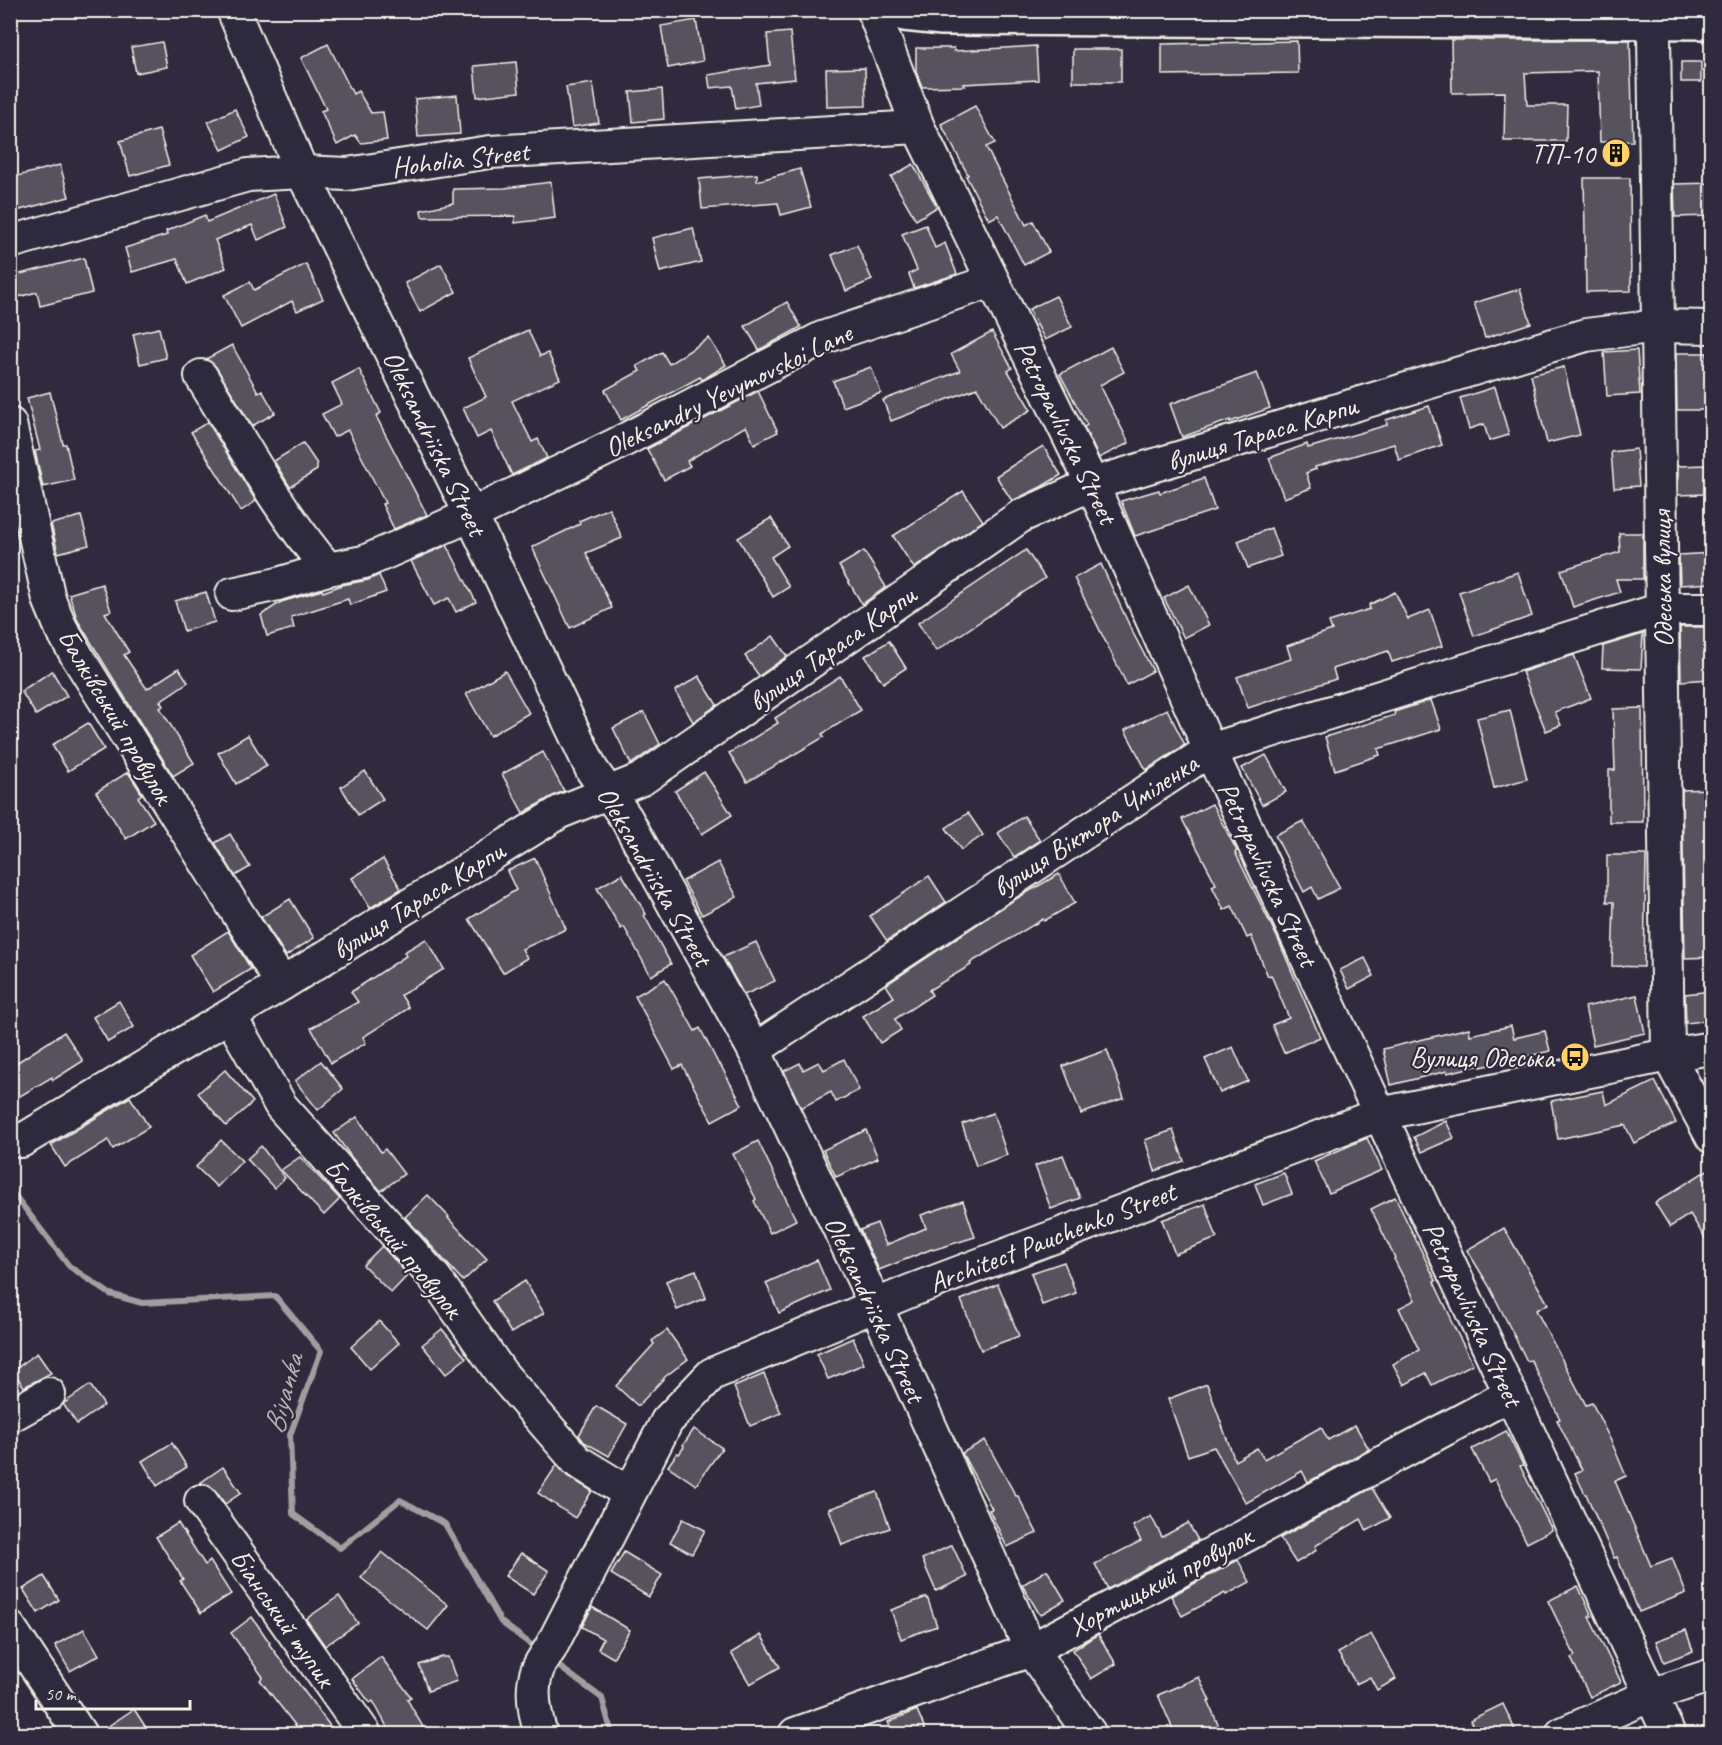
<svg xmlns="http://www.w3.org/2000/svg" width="1722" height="1745" font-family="Caveat,sans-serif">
<rect width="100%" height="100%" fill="#2f2a3d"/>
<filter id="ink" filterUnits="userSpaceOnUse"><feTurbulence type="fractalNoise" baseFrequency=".0167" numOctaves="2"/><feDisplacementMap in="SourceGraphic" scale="12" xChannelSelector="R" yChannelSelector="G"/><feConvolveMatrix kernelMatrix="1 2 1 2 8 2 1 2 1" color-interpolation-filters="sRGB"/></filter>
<g filter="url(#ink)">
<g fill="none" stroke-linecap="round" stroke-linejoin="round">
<g stroke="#a19ea0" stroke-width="6">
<polyline points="10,1189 69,1266 110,1294 142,1303 275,1296 321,1351 290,1435 293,1514 340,1548 400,1500 445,1524 501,1622 538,1650"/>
<polyline points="553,1662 602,1698 612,1734"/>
</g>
</g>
<g fill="#56525f" stroke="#f4f1e8" stroke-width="1.5">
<polygon points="696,20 703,61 668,68 661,26"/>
<polygon points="790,32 795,79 756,83 759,105 736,109 732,86 710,88 708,75 770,65 767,34"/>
<polygon points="1451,40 1630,40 1633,141 1600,142 1598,71 1525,73 1527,105 1567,105 1566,141 1504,141 1505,92 1452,93"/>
<polygon points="1297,41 1298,73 1162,75 1162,44"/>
<polygon points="162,42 167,67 136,73 131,47"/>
<polygon points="328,44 353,94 358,91 371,113 383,112 387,140 361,143 355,135 337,145 321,111 326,109 301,58"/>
<polygon points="1036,46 1038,80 963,84 965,86 922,87 916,71 916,48 954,48 954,51"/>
<rect x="1073" y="49" width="48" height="33"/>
<polygon points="516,62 519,92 477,97 474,66"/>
<rect x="1681" y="62" width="20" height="20"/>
<polygon points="865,68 866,106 827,107 826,69"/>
<polygon points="593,83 599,123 572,127 566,87"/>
<polygon points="662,89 664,119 633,122 630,92"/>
<polygon points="457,95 460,134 418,137 415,99"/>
<polygon points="975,106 995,143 986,147 1026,225 1033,221 1049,252 1024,265 998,215 989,220 966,176 968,175 941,124"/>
<polygon points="235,109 249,137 222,150 208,122"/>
<polygon points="159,130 169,165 130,176 120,141"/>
<polygon points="913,164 937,207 916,220 891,177"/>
<polygon points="60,165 69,197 16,211 10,191 10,178"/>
<polygon points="800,169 811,207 781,215 778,203 702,209 699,179 757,174 757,181"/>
<polygon points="1584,178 1630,178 1631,291 1586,292"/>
<polygon points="551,182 555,218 515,223 515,216 422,217 421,210 453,203 453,189 505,188"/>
<polygon points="1712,183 1712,216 1675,217 1674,184"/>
<polygon points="274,194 287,227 258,240 252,225 215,240 226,268 187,284 177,259 132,272 125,248 167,235 166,231 205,215 207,222"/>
<polygon points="926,225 935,248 945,243 957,274 914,288 909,274 917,270 902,234"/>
<polygon points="693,228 701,262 660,272 652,238"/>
<polygon points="857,245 872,280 846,291 832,255"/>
<polygon points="84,258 92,293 40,306 37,292 18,297 12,276"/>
<polygon points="306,264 323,299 297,311 292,301 241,328 224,295 250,282 254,290"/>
<polygon points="441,264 456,292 420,312 405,283"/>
<polygon points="1520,289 1531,323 1485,338 1474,303"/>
<polygon points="1056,296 1072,327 1045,340 1029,309"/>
<polygon points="787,302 801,327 759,350 745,326"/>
<polygon points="159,328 166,358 140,364 133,334"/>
<polygon points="528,330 540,356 548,353 560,379 512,401 532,442 538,439 547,458 512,475 491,431 477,438 463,408 486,397 468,358"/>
<polygon points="992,332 1012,368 1008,371 1031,410 1000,428 977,388 891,421 883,400 960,371 951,354"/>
<polygon points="709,338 726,365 704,379 702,380 700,377 621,420 605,390 640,371 637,366 662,352 669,364"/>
<polygon points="232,345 258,392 262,390 275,413 252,426 216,367 206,359"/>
<polygon points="1111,347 1124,372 1100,385 1129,443 1099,458 1084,427 1087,425 1060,374"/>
<polygon points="1637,350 1640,394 1607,396 1604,352"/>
<polygon points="1676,353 1707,353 1707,410 1677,410"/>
<polygon points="871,367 881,393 843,407 833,381"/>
<polygon points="1564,367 1580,435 1547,443 1531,375"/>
<polygon points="359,369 381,413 376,416 427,515 394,529 382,504 385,503 348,430 334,437 322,414 342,404 332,383"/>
<polygon points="1257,373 1270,408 1230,422 1230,420 1182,437 1170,404"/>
<polygon points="1495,387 1509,435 1489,441 1484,424 1469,429 1460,398"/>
<polygon points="758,391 778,432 754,444 746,426 687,461 690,466 664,480 647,449"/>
<polygon points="50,392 63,444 66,444 74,480 43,487 35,451 40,450 27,398"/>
<polygon points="1429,406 1442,445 1399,460 1394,444 1315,467 1316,469 1306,473 1311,488 1284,498 1269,458 1307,444 1308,448 1387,425 1386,420"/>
<polygon points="208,422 256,501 241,511 191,432"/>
<polygon points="303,443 317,464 317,470 290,487 274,461"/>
<polygon points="1043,446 1061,475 1041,487 1012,501 996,476"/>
<polygon points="1636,449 1639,486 1614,488 1611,452"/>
<polygon points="1706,465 1707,494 1678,495 1678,466"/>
<polygon points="1204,478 1215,510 1135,536 1121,501 1159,490 1160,493"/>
<polygon points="963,491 983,521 914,568 893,536"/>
<polygon points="609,508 622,538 586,553 612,608 570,628 532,547 580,524 579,521"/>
<polygon points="81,516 89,545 58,553 51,524"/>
<polygon points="771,518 788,546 771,557 789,587 773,597 738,538"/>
<polygon points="1271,528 1281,556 1248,568 1238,541"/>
<polygon points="1619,533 1643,533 1643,579 1616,579 1620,592 1573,607 1561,570 1620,552"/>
<polygon points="447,545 476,602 456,612 449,598 434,605 411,561"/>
<polygon points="1026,550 1045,578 936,651 918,623"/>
<polygon points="864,551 886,587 862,604 839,566"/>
<polygon points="1712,553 1712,583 1680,585 1679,555"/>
<polygon points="1101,564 1132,631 1153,671 1127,685 1074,578"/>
<polygon points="1518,572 1532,616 1474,636 1459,592"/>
<polygon points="379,575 386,592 350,605 348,599 291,617 294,628 267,636 261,615 281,602 322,590 323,592 342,585 368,580"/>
<polygon points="102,584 111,611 105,613 129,652 124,655 147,689 179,668 188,682 160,701 163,706 160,708 194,763 173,776 78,621 69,594"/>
<polygon points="1189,585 1209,625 1184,638 1164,598"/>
<polygon points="206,592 215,622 184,631 175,601"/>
<polygon points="1395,592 1408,619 1430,610 1442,646 1392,662 1388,651 1333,669 1336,679 1248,708 1237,677 1291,659 1287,646 1332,630 1329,622 1370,609 1369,605"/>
<polygon points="1680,627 1712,627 1712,679 1681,681"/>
<polygon points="1643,634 1641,669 1602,668 1603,646"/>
<polygon points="773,636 787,656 759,676 745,656"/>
<polygon points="889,641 906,668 883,683 865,656"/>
<polygon points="1574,655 1591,698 1555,712 1561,725 1546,731 1522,672"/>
<polygon points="52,671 67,696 36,715 21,691"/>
<polygon points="505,671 529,713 490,736 466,694"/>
<polygon points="699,676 717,705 693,722 675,691"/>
<polygon points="840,676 861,710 822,734 824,737 747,782 729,753 778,723 775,718"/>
<polygon points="1431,700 1441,729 1378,749 1380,755 1335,770 1325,737 1395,715 1394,712"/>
<polygon points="1642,708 1643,822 1609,822 1609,770 1615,770 1613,709"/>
<polygon points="1167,709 1185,745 1146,770 1125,730"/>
<polygon points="1510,710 1527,779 1494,788 1477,718"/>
<polygon points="644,712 660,744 631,764 613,728"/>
<polygon points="88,723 104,749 68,771 52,745"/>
<polygon points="248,735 267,766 236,784 218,753"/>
<polygon points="543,752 564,791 551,797 523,813 502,774"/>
<polygon points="1266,755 1286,792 1262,805 1242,768"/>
<polygon points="365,771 383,799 358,815 341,787"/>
<polygon points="128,772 142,794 138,797 154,821 126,839 96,792"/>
<polygon points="704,772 732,815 702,834 675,791"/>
<polygon points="1712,789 1712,888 1708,888 1712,957 1685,958 1682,790"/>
<polygon points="1212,804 1237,851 1235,852 1278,939 1320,1037 1284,1053 1272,1025 1289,1018 1271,975 1268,976 1251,936 1247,938 1232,906 1224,910 1212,886 1216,884 1182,819"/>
<polygon points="968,813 983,835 961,850 946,828"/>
<polygon points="1024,816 1040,840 1014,857 998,833"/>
<polygon points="1303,821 1340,888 1318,899 1312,887 1304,892 1275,835"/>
<polygon points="230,834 250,867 235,876 215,843"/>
<polygon points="1607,855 1646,855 1644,967 1612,966 1614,902 1607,902"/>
<polygon points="535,858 566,929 522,949 527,958 503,973 469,919 516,890 507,871"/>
<polygon points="383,859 401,889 370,908 352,878"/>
<polygon points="718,862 737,897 702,915 683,881"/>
<polygon points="622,874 646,914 644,915 671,964 651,976 624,927 621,929 597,888"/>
<polygon points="1059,874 1075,903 1044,921 1043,919 970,963 971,965 929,990 932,995 895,1019 901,1030 880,1043 863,1016 894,997 886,985 1014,900"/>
<polygon points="929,876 946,902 887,941 870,916"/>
<polygon points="290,899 314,938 286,956 261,917"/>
<polygon points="228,931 251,969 213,992 190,955"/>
<polygon points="426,939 444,969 401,995 409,1008 363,1037 366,1043 331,1063 311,1028 358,1002 351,992 406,956 404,952"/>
<polygon points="756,942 775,981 744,995 723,957"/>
<polygon points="1365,958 1374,976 1349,989 1340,970"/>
<polygon points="665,979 695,1031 700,1028 719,1065 720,1064 742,1105 712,1121 682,1065 674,1069 635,996"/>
<polygon points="1712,991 1712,1020 1686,1023 1685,994"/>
<polygon points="1637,995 1645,1033 1593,1045 1585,1007"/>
<polygon points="119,1001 134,1027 108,1042 93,1017"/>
<polygon points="1511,1026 1514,1038 1545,1031 1550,1051 1481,1067 1481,1065 1447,1073 1447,1071 1391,1085 1383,1049 1469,1028 1470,1035"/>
<polygon points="64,1032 83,1061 53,1080 52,1077 10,1102 10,1067"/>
<polygon points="1233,1047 1248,1081 1220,1093 1205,1059"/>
<polygon points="1107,1050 1124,1098 1081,1114 1063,1066"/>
<polygon points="844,1059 859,1090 836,1102 831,1092 801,1108 784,1071 800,1063 803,1070 819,1062 824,1070"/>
<polygon points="321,1061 343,1089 318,1110 295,1081"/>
<polygon points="225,1070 253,1102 226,1126 198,1093"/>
<polygon points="1655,1081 1676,1123 1634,1143 1625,1125 1558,1139 1551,1101 1603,1091 1606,1105"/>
<polygon points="130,1097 149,1127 113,1149 108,1140 65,1167 51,1145"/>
<polygon points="993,1113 1007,1155 976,1166 962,1124"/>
<polygon points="357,1117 381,1152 385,1149 404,1174 381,1191 352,1158 334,1133"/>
<polygon points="1446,1121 1454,1138 1422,1152 1414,1137"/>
<polygon points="866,1130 878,1158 836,1177 823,1150"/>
<polygon points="1173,1130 1184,1161 1155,1171 1145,1140"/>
<polygon points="1367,1138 1382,1170 1329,1193 1314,1161"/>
<polygon points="221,1140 242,1161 217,1187 196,1167"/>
<polygon points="758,1141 796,1220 770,1233 754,1201 756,1199 733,1154"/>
<polygon points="261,1146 285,1178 274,1188 247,1159"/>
<polygon points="1063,1155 1080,1198 1051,1209 1035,1166"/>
<polygon points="300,1157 340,1199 324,1215 281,1170"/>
<polygon points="1712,1167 1712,1249 1690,1214 1670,1227 1655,1203"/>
<polygon points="1284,1173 1292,1194 1263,1205 1255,1184"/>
<polygon points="428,1195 449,1217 448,1218 487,1259 463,1281 405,1217"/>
<polygon points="1395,1197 1436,1281 1434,1282 1451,1318 1450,1319 1473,1364 1432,1385 1426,1373 1404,1385 1393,1364 1419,1350 1399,1308 1415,1300 1394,1259 1395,1258 1371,1209"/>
<polygon points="963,1201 975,1237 933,1250 932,1249 879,1270 860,1230 877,1223 886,1245 926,1228 921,1215"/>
<polygon points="1205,1204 1217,1238 1175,1254 1162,1220"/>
<polygon points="1504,1228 1548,1304 1536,1310 1586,1405 1592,1403 1612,1443 1626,1476 1615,1481 1651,1566 1672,1558 1686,1593 1639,1612 1617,1557 1614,1558 1586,1494 1585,1494 1575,1473 1582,1470 1557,1420 1560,1419 1531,1360 1527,1361 1489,1286 1467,1250"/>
<polygon points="382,1246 408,1275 391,1293 363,1265"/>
<polygon points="817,1260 830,1290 779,1313 766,1283"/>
<polygon points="1064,1262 1076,1293 1042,1305 1031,1273"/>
<polygon points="696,1270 706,1298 677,1310 666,1281"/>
<polygon points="525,1281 544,1313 511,1333 492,1301"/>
<polygon points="998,1284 1019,1336 981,1350 961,1300"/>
<polygon points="379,1321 399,1343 370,1369 351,1347"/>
<polygon points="442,1329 466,1358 446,1374 422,1345"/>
<polygon points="667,1330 688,1359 666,1376 638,1406 616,1386 654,1344 652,1341"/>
<polygon points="853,1338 864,1364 828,1379 817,1354"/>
<polygon points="37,1353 51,1373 24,1387 13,1371"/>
<polygon points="764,1374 781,1413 750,1426 734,1387"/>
<polygon points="1207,1384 1235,1461 1257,1448 1264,1459 1321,1427 1328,1440 1355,1425 1369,1449 1308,1482 1302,1471 1246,1503 1214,1447 1188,1456 1168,1399"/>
<polygon points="90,1385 104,1405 77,1424 63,1404"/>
<polygon points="596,1406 627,1424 609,1456 584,1442 579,1435"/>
<polygon points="694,1429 722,1448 696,1485 668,1466 677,1453 679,1454 684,1447 683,1445"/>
<polygon points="1506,1431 1523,1465 1520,1466 1552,1530 1527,1543 1495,1479 1489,1482 1472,1449"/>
<polygon points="985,1440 1016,1496 1018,1496 1037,1533 1007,1547 989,1510 992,1509 962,1453"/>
<polygon points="172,1443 187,1467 157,1486 142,1461"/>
<polygon points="557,1465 567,1476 592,1491 575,1518 538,1493"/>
<polygon points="223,1467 241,1493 225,1504 215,1490 209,1485 200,1483"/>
<polygon points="1372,1488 1390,1518 1367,1531 1361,1519 1315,1546 1317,1550 1296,1563 1280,1538"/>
<polygon points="877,1492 890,1528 842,1545 829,1509"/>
<polygon points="1151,1516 1162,1537 1188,1523 1198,1540 1108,1589 1095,1564 1141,1541 1133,1526"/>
<polygon points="683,1519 705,1530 692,1554 670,1542"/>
<polygon points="178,1523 205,1565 210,1561 231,1594 201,1613 180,1581 183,1579 156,1537"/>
<polygon points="952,1545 967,1577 936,1591 922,1559"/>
<polygon points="382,1552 448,1605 428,1630 361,1578"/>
<polygon points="624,1552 662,1575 649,1597 611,1574"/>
<polygon points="521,1553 549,1571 533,1594 505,1576"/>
<polygon points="1238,1560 1250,1582 1226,1595 1225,1593 1182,1616 1171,1596"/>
<polygon points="1047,1570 1065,1600 1040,1615 1022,1585"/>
<polygon points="44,1576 59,1600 38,1613 23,1589"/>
<polygon points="1578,1586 1592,1616 1589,1617 1621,1682 1590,1697 1571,1658 1575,1656 1548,1601"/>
<polygon points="339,1596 358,1623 325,1646 306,1619"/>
<polygon points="927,1597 937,1626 901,1639 891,1610"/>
<polygon points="592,1607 630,1630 613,1658 598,1649 603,1639 582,1627"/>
<polygon points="252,1617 270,1643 269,1644 336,1734 302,1734 260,1680 263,1677 231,1633"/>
<polygon points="84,1629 99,1655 70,1671 55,1645"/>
<polygon points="1686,1630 1693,1651 1664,1662 1656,1641"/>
<polygon points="1098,1634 1116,1664 1091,1679 1073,1650"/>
<polygon points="1371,1634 1396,1679 1377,1690 1370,1677 1356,1684 1338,1653"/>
<polygon points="761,1635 780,1667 750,1684 731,1653"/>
<polygon points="381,1657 411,1697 407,1699 427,1734 391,1734 373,1701 370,1703 352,1679"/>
<polygon points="442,1657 448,1657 457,1681 428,1691 419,1665"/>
<polygon points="1199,1677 1210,1701 1208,1701 1222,1734 1175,1734 1158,1695"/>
<polygon points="1503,1704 1517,1734 1477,1734 1470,1720"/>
<polygon points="134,1709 150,1734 98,1734 98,1733"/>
<polygon points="917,1710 927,1734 893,1734 888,1722"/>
</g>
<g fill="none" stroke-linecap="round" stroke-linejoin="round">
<g stroke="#f4f1e8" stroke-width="36">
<g id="minor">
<polyline points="233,10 302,172 471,515 592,770 626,818 754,1050 875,1304 1031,1650 1090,1734"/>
<polyline points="873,10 918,127 1092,484 1210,750 1669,1734"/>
<polyline points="1651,10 1654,34 1668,1055 1712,1137"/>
<polyline points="10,242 248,175 302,172 347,174 490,152 918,127"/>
<path d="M201,376c40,65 77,134 127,193"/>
<polyline points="10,424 49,599 61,628 77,656 282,984"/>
<polyline points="232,594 278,584 328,569 364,562 471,515 613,446 822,338 992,281"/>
<polyline points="230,1016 281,1106 435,1278 501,1373 577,1461 629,1493"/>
<polyline points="754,1050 1210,750 1662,609 1712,609"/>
<polyline points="21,1141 282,984 560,812 642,779 1021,516 1092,484 1586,335 1658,326 1712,327"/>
<polyline points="10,1416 49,1394"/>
<polyline points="201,1501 365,1734"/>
<polyline points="10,1628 80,1734"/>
<path d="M541,1734c-6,-19 -11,-43 -4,-63 3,-8 8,-15 13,-22l117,-228 45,-47 198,-83 470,-177 288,-59 44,-7"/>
<polyline points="795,1734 1031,1650 1511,1394"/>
<polyline points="1562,1734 1651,1695 1712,1675"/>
</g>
</g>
<g stroke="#f4f1e8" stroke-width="38">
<polyline id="major" points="896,10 904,14 942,18 1712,22"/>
</g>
<use href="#minor" stroke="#2f2a3d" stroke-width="32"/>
<use href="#major" stroke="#2f2a3d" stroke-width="33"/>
</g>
</g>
<defs>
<g id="building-disc" transform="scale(1.5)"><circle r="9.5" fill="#ffd166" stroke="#2f2a3d"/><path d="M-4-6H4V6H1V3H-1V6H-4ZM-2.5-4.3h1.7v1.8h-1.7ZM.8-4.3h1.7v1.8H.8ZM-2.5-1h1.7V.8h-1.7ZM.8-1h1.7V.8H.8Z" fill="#111"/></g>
<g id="bus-disc" transform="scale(1.5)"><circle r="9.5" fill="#ffd166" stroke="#2f2a3d"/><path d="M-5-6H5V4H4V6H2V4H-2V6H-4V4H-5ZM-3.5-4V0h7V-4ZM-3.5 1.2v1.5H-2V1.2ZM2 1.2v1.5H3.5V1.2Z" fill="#111"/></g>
</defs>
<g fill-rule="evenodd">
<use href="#building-disc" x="1616" y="153"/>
<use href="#bus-disc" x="1575" y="1057"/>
</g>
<g text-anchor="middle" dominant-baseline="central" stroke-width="4.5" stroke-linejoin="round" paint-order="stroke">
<g font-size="28" fill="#f4f1e8" stroke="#2f2a3d" text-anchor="end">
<text x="1595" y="153">ТП-10</text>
<text x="1554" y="1057">Вулиця Одеська</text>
</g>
<g font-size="28" fill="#f4f1e8" stroke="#2f2a3d">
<text transform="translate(460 159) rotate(-7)">Hoholia Street</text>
<text transform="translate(728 390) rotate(-26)">Oleksandry Yevymovskoi Lane</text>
<text transform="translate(1066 432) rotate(64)">Petropavlivska Street</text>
<text transform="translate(1262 433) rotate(-17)">вулиця Тараса Карпи</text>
<text transform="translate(435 443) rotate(64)">Oleksandriiska Street</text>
<text transform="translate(1662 579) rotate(-91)">Одеська вулиця</text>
<text transform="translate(832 648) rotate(-35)">вулиця Тараса Карпи</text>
<text transform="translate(116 716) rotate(59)">Балківський провулок</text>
<text transform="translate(1095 825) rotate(-33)">вулиця Віктора Чміленка</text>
<text transform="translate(1268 874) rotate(65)">Petropavlivska Street</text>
<text transform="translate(655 876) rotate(60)">Oleksandriiska Street</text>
<text transform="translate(418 900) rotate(-32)">вулиця Тараса Карпи</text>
<text transform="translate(1052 1237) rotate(-21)">Architect Pauchenko Street</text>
<text transform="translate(394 1238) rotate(50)">Балківський провулок</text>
<text transform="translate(875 1309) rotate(65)">Oleksandriiska Street</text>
<text transform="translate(1473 1314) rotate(65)">Petropavlivska Street</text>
<text transform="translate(1160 1581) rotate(-28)">Хортицький провулок</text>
<text transform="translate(283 1618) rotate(55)">Біанський тупик</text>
</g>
<g font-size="30" font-style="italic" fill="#b6b2b2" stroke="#2f2a3d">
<text transform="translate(283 1394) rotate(-75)">Biyanka</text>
</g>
</g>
<rect width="1722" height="1745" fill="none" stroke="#2f2a3d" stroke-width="36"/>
<rect x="18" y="18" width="1686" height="1709" fill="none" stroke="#f4f1e8" stroke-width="2" filter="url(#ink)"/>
<path d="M36 1700v9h154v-9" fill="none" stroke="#f4f1e8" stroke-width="3"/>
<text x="45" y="1700" font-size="18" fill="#f4f1e8" stroke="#2f2a3d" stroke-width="4.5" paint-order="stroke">50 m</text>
</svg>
